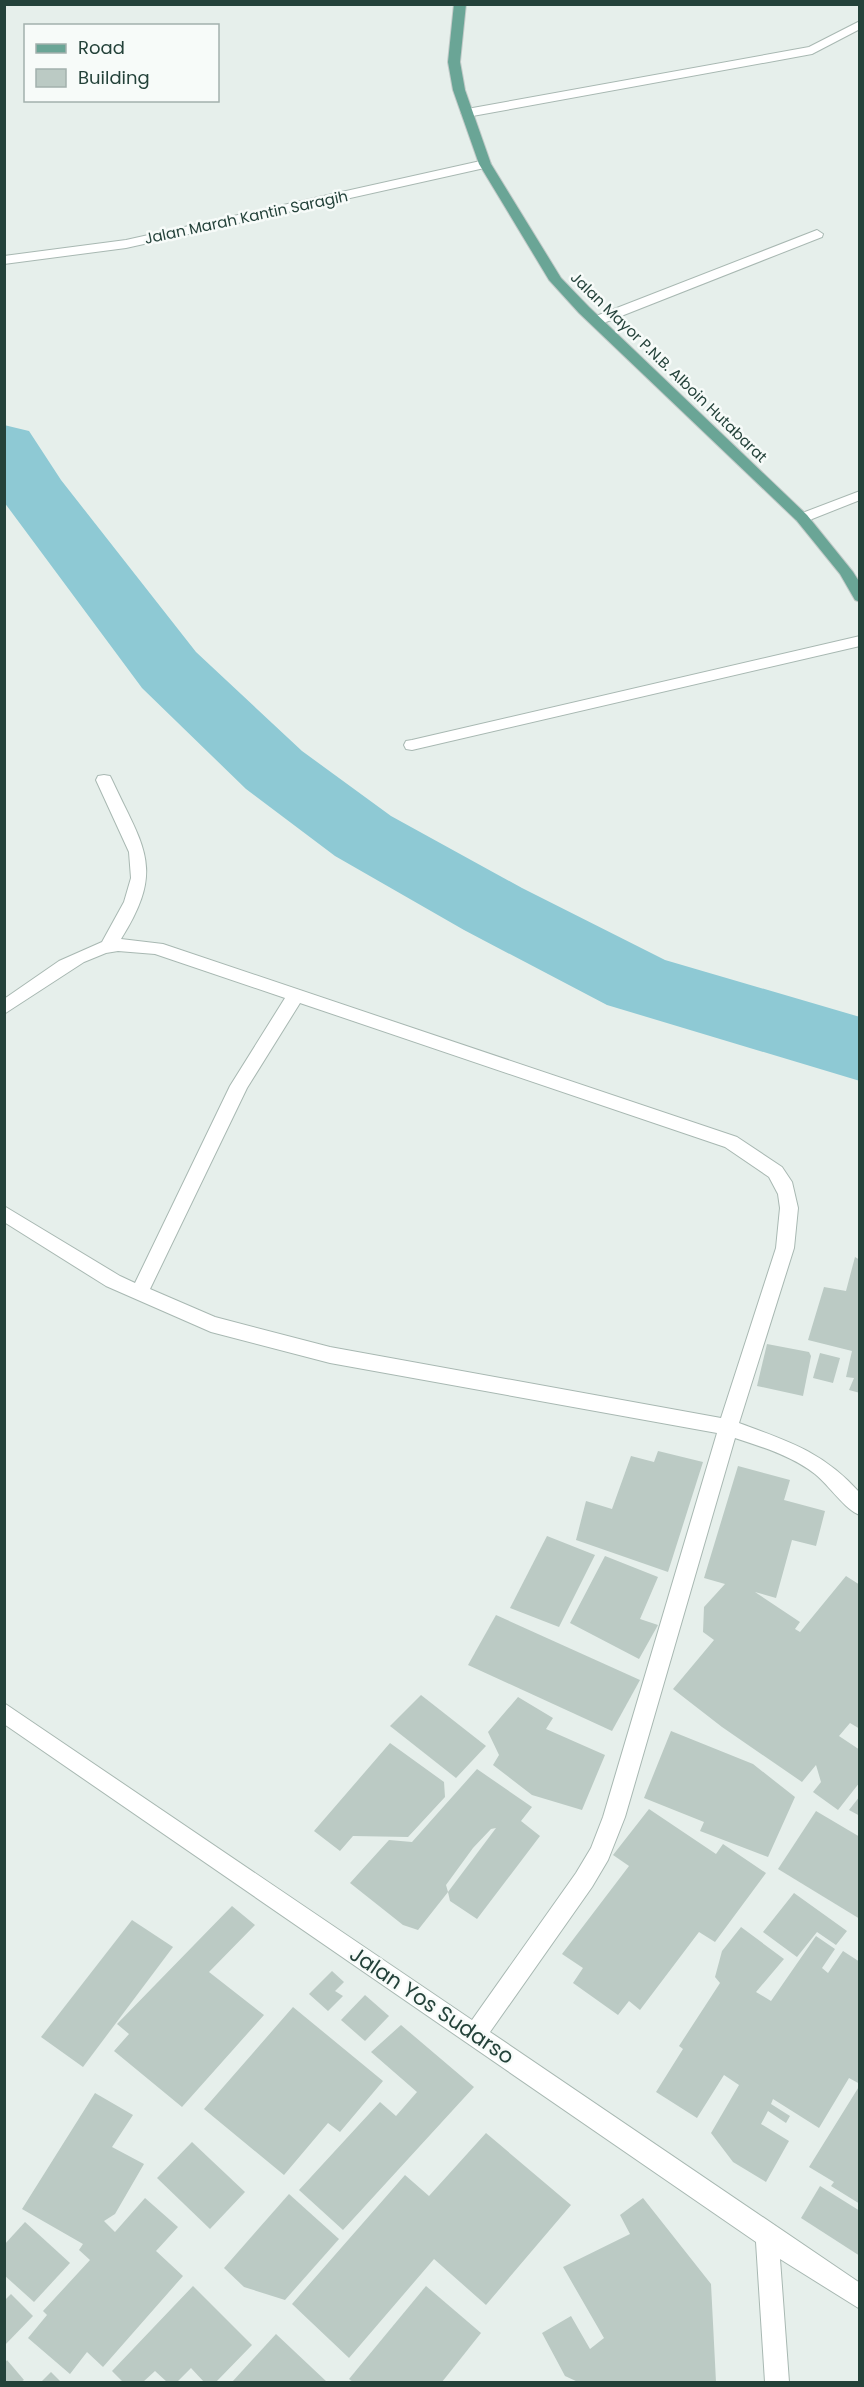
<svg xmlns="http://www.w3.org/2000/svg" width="864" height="2387" font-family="Poppins,sans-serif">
<rect width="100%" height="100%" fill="#e6efeb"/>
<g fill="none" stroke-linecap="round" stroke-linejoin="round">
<polygon fill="#8ec9d4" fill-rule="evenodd" points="4,425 29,431 61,480 196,652 302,751 391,816 522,888 665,960 860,1017 860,1081 607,1005 464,930 335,856 246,789 142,688 4,502"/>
</g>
<g fill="#bbcac4">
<polygon points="855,1257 860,1260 860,1393 849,1390 854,1378 846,1377 852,1351 808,1340 824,1287 846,1291"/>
<polygon points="767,1344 809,1352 811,1356 803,1396 757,1386"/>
<polygon points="820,1353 840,1358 833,1383 813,1378"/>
<polygon points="658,1451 703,1462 668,1572 576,1540 586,1501 612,1509 631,1456 654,1462"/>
<polygon points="738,1466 790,1480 784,1500 825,1511 816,1546 792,1540 776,1598 755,1592 800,1622 795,1629 800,1632 846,1576 860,1585 860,1729 850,1723 839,1736 860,1750 860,1782 838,1810 813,1792 821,1782 816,1765 802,1782 722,1727 673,1689 714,1640 703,1632 704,1607 725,1584 704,1578"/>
<polygon points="547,1536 595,1555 559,1627 510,1608"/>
<polygon points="605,1556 658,1577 640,1619 658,1625 639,1659 570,1623"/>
<polygon points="496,1615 640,1680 612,1731 468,1665"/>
<polygon points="421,1695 486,1746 456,1778 390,1726"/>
<polygon points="518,1697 553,1718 546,1729 605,1755 582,1810 532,1795 493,1765 499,1755 488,1732"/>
<polygon points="671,1731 753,1764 795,1797 768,1857 700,1831 704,1822 644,1798"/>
<polygon points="390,1743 444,1782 445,1797 408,1837 353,1836 340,1851 314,1831"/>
<polygon points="477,1769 532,1807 521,1821 540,1836 477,1919 450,1901 448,1892 496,1828 491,1829 473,1848 446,1885 448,1892 418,1930 403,1925 350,1883 389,1840 412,1842"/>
<polygon points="860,1796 860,1816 849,1810"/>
<polygon points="649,1809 716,1854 723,1844 766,1873 715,1942 699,1932 640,2010 629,2001 618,2015 573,1983 583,1968 562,1954 629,1866 613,1855"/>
<polygon points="816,1811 860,1837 860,1919 778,1869"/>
<polygon points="794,1893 847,1931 836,1945 817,1932 797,1957 763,1932"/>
<polygon points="232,1906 255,1925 209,1972 264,2015 182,2107 114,2051 129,2034 117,2024"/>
<polygon points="132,1920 173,1947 83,2067 41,2037"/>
<polygon points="741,1927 784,1959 756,1992 771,2001 816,1936 835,1949 822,1968 828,1973 843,1951 860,1962 860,2084 849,2078 819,2128 773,2099 771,2104 790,2116 786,2123 768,2111 761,2124 789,2141 766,2182 733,2162 711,2133 739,2085 724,2075 697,2118 656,2092 683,2049 679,2046 720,1983 715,1977 722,1951"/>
<polygon points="332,1971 344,1982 335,1991 343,1996 328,2011 309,1994"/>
<polygon points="365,1995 389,2016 365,2041 341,2020"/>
<polygon points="293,2007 383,2081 340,2132 328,2123 284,2175 204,2109"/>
<polygon points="401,2025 474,2087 343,2230 299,2190 380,2102 396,2116 417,2092 371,2052"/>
<polygon points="860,2085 860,2204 831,2186 834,2182 809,2167"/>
<polygon points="95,2093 133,2115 112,2147 144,2164 115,2214 104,2221 115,2232 145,2198 178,2227 156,2251 183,2276 103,2367 87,2352 70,2374 28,2338 47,2315 43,2311 90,2260 79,2250 83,2244 22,2209"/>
<polygon points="486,2133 571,2205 486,2305 434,2259 349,2358 292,2304 405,2175 429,2196"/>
<polygon points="192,2142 245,2192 210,2229 157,2178"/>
<polygon points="820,2186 860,2211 860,2256 801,2218"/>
<polygon points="289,2194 339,2239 285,2300 244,2287 224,2268"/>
<polygon points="643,2198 711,2284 716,2382 578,2382 565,2376 542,2333 571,2316 590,2349 604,2338 563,2267 630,2234 620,2215"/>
<polygon points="25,2222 70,2263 34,2302 4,2275 4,2245"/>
<polygon points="193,2286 252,2345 216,2382 204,2382 191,2368 177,2382 167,2382 155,2371 143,2382 123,2382 112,2371"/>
<polygon points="426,2286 481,2333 442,2382 353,2382 349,2379"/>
<polygon points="11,2294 33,2316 4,2346 4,2301"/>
<polygon points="276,2334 327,2382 232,2382"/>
<polygon points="7,2360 24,2380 21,2382 5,2382 5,2363"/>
<polygon points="51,2372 61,2382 41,2382"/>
</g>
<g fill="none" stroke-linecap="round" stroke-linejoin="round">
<g stroke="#a8b8b2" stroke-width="2">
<g id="minor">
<polygon points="860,21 860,29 812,54 467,117 461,113 467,109 809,47"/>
<polygon points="485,160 489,161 491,164 489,167 126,248 4,264 4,256 126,240"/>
<polygon points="817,230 823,234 822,237 601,324 596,325 589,321 591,318"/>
<polygon points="860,491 860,500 807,521 797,521 795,518 797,515"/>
<polygon points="860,636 860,646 412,750 406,749 404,745 406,741 412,740"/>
<path d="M104,775l6,1 2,4c31,67 54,88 9,159l42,5 574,193 45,30 10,15 6,26 -4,40 -55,175c49,18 85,29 121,70v22c-15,-5 -31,-30 -45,-41 -23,-18 -53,-27 -80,-36l-110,379 -17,43 -16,27 -102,145 370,251v26l-80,-50 9,123h-24l-9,-140 -752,-518v-21l468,317 104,-147 15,-25 12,-31 114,-384 -387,-70 -119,-31 -105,-46 -102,-64v-16l116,70 15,7 95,-197 55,-88 -130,-44 -37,-3 -12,2 -22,9 -80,52v-15l55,-38 43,-19 22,-40 7,-24 -2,-26 -33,-72 2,-4zM300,1003l425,144 44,30 9,17 2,14 -4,40 -55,170 -391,-71 -115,-30 -65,-28 97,-201z"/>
</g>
</g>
<g stroke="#c2cac8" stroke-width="2">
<polygon id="major" points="454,4 466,4 460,62 465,90 491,164 561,278 589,307 807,515 853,572 860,583 860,602 855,600 840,574 797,521 579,313 549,280 479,164 453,90 448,62"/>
</g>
<use href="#minor" fill="#fff" fill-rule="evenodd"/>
<use href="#major" fill="#6aa596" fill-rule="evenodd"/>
</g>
<g text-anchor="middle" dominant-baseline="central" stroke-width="5" stroke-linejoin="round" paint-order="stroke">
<g font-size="15" fill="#24423a" stroke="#f7fbf9">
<text transform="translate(246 217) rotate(-12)">Jalan Marah Kantin Saragih</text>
<text transform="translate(669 367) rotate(44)">Jalan Mayor P.N.B. Alboin Hutabarat</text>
</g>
<g font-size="21" fill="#24423a" stroke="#f7fbf9">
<text transform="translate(432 2005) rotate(34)">Jalan Yos Sudarso</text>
</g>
</g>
<rect width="864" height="2387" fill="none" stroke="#24423a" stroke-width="12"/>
<rect x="24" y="24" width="195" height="78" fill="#f7fbf9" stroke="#a3b1ad" stroke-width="1.5"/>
<rect x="36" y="44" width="30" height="9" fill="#6aa596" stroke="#a3b1ad" stroke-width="1.5"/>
<text x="78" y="54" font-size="18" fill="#24423a">Road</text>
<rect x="36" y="69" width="30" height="18" fill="#bbcac4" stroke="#a3b1ad" stroke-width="1.5"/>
<text x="78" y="84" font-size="18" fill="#24423a">Building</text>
</svg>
